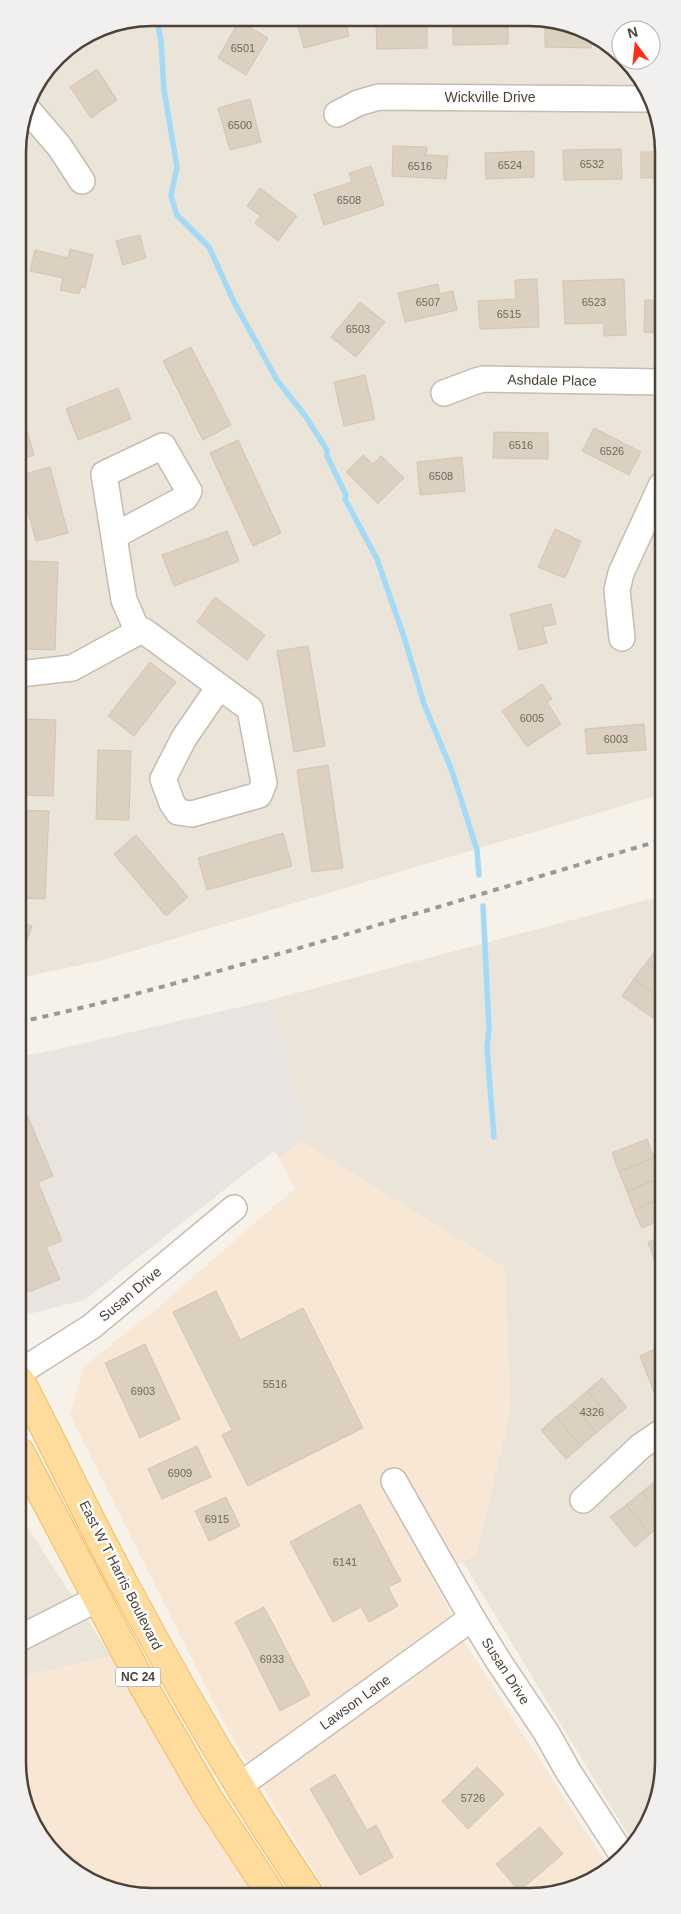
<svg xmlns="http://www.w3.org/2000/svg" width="681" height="1914" font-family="Helvetica,sans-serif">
<rect width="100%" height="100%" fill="#f6f2ea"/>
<g fill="#ebe4d8">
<polygon points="152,18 556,20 621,55 621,60 626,60 661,125 662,794 99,961 19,978 18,143 31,92 63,51 101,28"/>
<polygon points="662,896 663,1771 653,1813 634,1845 463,1562 476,1554 505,1268 301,1141 301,1106 274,999"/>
<polygon points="20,1516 111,1656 20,1677"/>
</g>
<g fill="#f9e7d5">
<polygon points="301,1141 505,1268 511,1411 476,1554 433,1579 467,1646 609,1868 597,1878 556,1894 328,1894 224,1723 70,1415 84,1366 154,1311 295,1188 279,1158"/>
<polygon points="111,1656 201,1814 254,1894 126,1894 57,1857 20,1789 20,1677"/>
</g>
<polygon fill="#e9e4df" points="274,999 301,1106 301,1141 279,1158 274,1151 84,1300 29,1314 19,1291 19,1057 50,1051"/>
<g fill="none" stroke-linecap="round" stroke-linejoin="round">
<g stroke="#a3daf7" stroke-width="5.5">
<polyline points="157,18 161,41 164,90 177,167 171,196 177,215 209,247 234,302 277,380 306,417 327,450 327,456 346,495 345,499 377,559 405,640 424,704 452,771 477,850 479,875"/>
<polyline points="483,906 489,1029 487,1048 494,1137"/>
</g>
</g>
<g fill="#dcd0c1" stroke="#d5c5b1">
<polygon points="303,18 345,19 349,36 304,48 296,20"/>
<polygon points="453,19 508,20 508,44 453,45"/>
<polygon points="545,20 556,20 592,39 591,48 545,47"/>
<polygon points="239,21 268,38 246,75 218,58"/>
<polygon points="427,21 427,48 377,49 376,22"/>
<polygon points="97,69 117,100 91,118 70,87"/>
<polygon points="250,99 261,142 230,150 218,108"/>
<polygon points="393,146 427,147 426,155 448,156 446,179 392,176"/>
<polygon points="621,149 622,179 564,180 563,150"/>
<polygon points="534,151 534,177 486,179 485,153"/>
<rect x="641" y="152" width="20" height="26"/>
<polygon points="371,166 384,205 324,225 314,194 352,182 349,173"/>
<polygon points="260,188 297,216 278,241 255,223 260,216 247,206"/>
<polygon points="140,235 146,258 123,265 116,241"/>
<polygon points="70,249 93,255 85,288 81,287 79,294 60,290 63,278 30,271 35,250 68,258"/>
<polygon points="537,279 539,327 480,329 478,301 516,299 515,280"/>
<polygon points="624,279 626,335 604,336 604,323 565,324 563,281"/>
<polygon points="438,284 440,294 453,291 457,310 405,322 398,293"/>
<polygon points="645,300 661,300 661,333 644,332"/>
<polygon points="360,302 385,322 356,357 331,337"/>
<polygon points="191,347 231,425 203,440 163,361"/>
<polygon points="365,375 375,419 344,426 334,382"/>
<polygon points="118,388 131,419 78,440 66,409"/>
<polygon points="25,424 34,455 18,460 18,426"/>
<polygon points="594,428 641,452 629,475 582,451"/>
<polygon points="494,432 548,433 548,459 493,458"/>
<polygon points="238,440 281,533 253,546 210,453"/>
<polygon points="363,455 373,464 381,456 404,478 378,504 346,472"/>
<polygon points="462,457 465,491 420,495 417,462"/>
<polygon points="50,467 68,533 36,541 18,476"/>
<polygon points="555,529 581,541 565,578 538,567"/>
<polygon points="227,531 239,561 174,586 162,555"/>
<polygon points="27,561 58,562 55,650 24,649"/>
<polygon points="215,597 265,635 247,660 197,622"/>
<polygon points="551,604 556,624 543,627 547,643 519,650 510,614"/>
<polygon points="308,646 325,746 294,752 277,651"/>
<polygon points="150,662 176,682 134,736 108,716"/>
<polygon points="542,684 552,699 547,702 561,724 527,747 502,711"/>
<polygon points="24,719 56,720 53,796 21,795"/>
<polygon points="644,724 646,750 587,754 585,729"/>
<polygon points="98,750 131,751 129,820 96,819"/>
<polygon points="328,765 343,868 312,872 297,770"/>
<polygon points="19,810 49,811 45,899 19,898"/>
<polygon points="283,833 292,866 207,890 198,858"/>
<polygon points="136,835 188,897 166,916 114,854"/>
<polygon points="19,922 32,926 21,957 19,957"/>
<polygon points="658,947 662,950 662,975 646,963"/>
<polygon points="646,963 662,975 662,1000 634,979"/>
<polygon points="634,979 662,1000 662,1006 653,1018 622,996"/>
<polygon points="19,1096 53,1176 38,1182 62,1241 46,1247 60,1279 29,1292 19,1269"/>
<polygon points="647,1139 654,1158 619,1172 612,1153"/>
<polygon points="654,1158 662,1177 627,1191 619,1172"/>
<polygon points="662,1177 662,1198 634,1210 627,1191"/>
<polygon points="662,1198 662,1220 642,1228 634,1210"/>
<polygon points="662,1236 662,1258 655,1261 648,1242"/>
<polygon points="662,1258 663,1279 662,1280 655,1261"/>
<polygon points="216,1291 240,1340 303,1308 363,1428 248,1486 222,1435 232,1430 173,1312"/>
<polygon points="145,1344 180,1419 140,1438 105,1363"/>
<polygon points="663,1347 663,1359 658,1348"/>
<polygon points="658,1348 663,1359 663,1388 654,1392 640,1356"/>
<polygon points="602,1378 627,1407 612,1420 587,1391"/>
<polygon points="587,1391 612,1420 596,1433 572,1404"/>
<polygon points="572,1404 596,1433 581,1446 556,1417"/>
<polygon points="556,1417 581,1446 566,1459 541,1430"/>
<polygon points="197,1446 211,1477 162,1499 148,1469"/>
<polygon points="663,1475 663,1487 657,1480"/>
<polygon points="657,1480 663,1487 663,1518 642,1492"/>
<polygon points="642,1492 663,1518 663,1524 650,1534 626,1505"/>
<polygon points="226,1497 240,1526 209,1541 195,1511"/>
<polygon points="360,1504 401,1581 388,1587 398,1606 369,1622 361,1607 333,1622 290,1542"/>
<polygon points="626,1505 650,1534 635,1547 610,1517"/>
<polygon points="264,1607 310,1695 280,1711 235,1622"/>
<polygon points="477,1767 504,1794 468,1829 442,1801"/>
<polygon points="335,1774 367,1830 376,1825 393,1857 360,1875 310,1789"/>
<polygon points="540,1827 563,1854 519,1891 496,1864"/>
</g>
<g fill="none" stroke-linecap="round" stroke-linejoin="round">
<g stroke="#c6bcaf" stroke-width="28">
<g id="minor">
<polyline points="27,109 59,146 82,181"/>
<polyline points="337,114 358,103 379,97 646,99"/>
<polyline points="444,393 476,381 484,379 661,382"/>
<polyline points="114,536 185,498 189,491 163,446 104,474 124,600 138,632"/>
<polyline points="622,638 617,590 621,573 661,486"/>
<polyline points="19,674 72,668 138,632 144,631 250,709 264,783 259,795 192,814 178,812 172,803 163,779 184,738 219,687"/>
<polyline points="20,1372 91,1327 234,1208"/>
<polyline points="394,1481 472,1618 499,1662 546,1732 568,1771 623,1856"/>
<polyline points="583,1500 641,1446 663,1431"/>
<polyline points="20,1638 97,1599"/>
<polyline points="239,1786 472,1618"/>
</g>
</g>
<g stroke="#efbb60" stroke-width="30">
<g id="major">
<path d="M20,1380c35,67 67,135 103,202 57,107 118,211 186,312"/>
<polyline points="20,1452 144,1687 208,1798 271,1894"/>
</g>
</g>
<use href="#minor" stroke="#fff" stroke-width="25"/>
<use href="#major" stroke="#ffdc9b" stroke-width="28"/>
<path stroke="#999" stroke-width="4" stroke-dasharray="6 6" stroke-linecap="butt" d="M19,1022c86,-18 171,-43 256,-67 129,-37 258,-77 387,-115"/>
</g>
<g text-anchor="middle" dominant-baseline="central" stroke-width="5" stroke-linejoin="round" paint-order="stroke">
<g font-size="11" fill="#70665a">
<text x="243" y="48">6501</text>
<text x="240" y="125">6500</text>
<text x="592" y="164">6532</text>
<text x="510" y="165">6524</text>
<text x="420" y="166">6516</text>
<text x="349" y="200">6508</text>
<text x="428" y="302">6507</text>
<text x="594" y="302">6523</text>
<text x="509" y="314">6515</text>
<text x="358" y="329">6503</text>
<text x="521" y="445">6516</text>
<text x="612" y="451">6526</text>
<text x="441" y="476">6508</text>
<text x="532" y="718">6005</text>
<text x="616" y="739">6003</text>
<text x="275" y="1384">5516</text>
<text x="143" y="1391">6903</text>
<text x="592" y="1412">4326</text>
<text x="180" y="1473">6909</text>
<text x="217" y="1519">6915</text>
<text x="345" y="1562">6141</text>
<text x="272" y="1659">6933</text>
<text x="473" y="1798">5726</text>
</g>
<rect fill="#fff" stroke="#827b73" stroke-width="1" x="115.5" y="1667.5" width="45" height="19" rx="4"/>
<g font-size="12" font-weight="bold" fill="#4c4237">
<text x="138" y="1677">NC 24</text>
</g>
<g font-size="14" fill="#4c4237" stroke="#fff">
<text x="490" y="97">Wickville Drive</text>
<text transform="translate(552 380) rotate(1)">Ashdale Place</text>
<text transform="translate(130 1294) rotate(-40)">Susan Drive</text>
<text transform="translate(121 1575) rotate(63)">East W T Harris Boulevard</text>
<text transform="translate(506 1671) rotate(57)">Susan Drive</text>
<text transform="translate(355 1702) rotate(-36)">Lawson Lane</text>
</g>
</g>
<path d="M0 0H681V1914H0ZM152 26H529A126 126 0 0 1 655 152V1762A126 126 0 0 1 529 1888H152A126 126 0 0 1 26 1762V152A126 126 0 0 1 152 26Z" fill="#f1f0ef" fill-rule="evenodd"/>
<path fill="none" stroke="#4c4237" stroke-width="2.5" d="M152 26H529A126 126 0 0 1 655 152V1762A126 126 0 0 1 529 1888H152A126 126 0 0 1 26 1762V152A126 126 0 0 1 152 26Z"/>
<g transform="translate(636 45) rotate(345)"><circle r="24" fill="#ffffff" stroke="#b7b3af"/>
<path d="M0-4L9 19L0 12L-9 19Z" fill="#ff2d19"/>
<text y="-8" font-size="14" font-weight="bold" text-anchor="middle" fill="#4c4237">N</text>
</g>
</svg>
